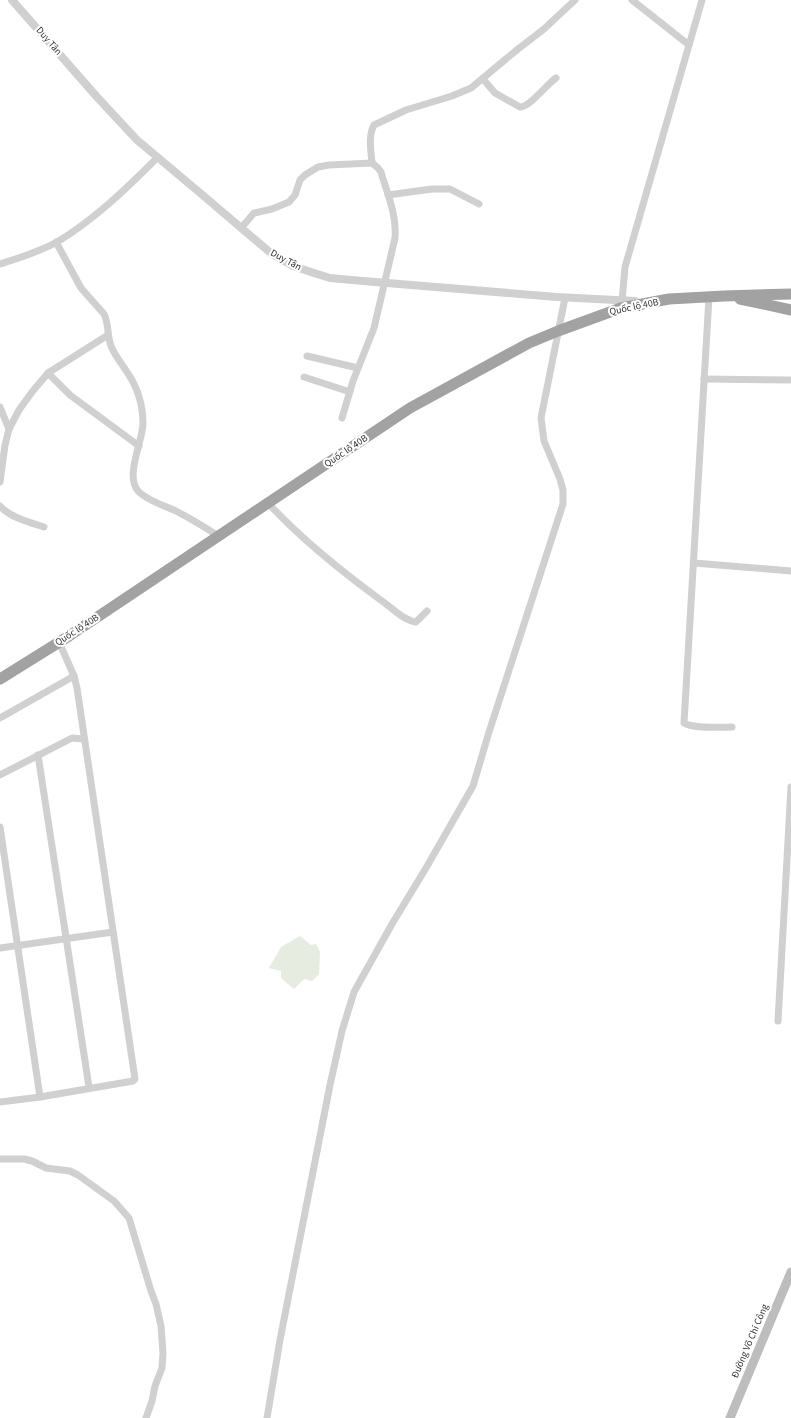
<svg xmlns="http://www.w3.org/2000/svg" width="791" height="1418" font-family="'Source Sans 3',sans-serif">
<rect width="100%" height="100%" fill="#fff"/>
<polygon fill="#e6ecdf" points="300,936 311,945 316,944 320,952 319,974 312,981 304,979 294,989 281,978 281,971 269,968 281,947"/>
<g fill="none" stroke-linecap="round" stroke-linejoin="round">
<g stroke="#d0d0d0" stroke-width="7">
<polyline points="632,0 689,45"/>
<path d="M483,79l12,14 25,14c9,1 27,-23 36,-29"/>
<path d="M372,163c-1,-12 -4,-27 2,-38l32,-15 46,-14 19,-8 47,-39 26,-20 31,-29"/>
<polyline points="388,195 432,189 450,189 479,204"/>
<path d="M241,228l13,-15 18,-4 17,-7 6,-7 5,-15 5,-5 13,-8 11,-2 43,-2 6,5 3,4c6,21 16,43 14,66l-21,90 -21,53 -11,37"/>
<path d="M56,242l25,46 23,26c5,10 3,22 7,32 4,10 11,18 16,26 11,16 16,33 16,52 -1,19 -18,52 -5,67 8,9 27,15 38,20 15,8 29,16 42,25"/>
<path d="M0,264c19,-6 39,-12 57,-22 37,-22 70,-54 101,-85"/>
<path d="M709,297l-25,426c10,6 36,4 48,4"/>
<polyline points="622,302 625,267 702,0"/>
<polyline points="307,356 358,368"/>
<polyline points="48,373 70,395 139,446"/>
<polyline points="304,377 350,392"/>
<polyline points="704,379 791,380"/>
<polyline points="0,407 9,429"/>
<polyline points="0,482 5,445 9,429 19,410 32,392 48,373 108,335"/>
<path d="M268,503c34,37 73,68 114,98 10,7 21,19 34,21l11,-11"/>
<path d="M0,506c11,12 29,16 44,21"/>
<polyline points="694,563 791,571"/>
<polyline points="0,718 74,676"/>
<polyline points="38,755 89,1087"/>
<polyline points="0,775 72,738 84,739"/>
<polyline points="0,827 40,1097"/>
<polyline points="0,948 113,932"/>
<polyline points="778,1021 791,787"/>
<polyline points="0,1102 40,1097 133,1081 135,1079 77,688 74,676 59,642"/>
<polyline points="0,1159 24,1159 32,1161 46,1168 70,1171 78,1175 114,1201 129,1218 151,1291 156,1304 161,1326 163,1353 162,1368 155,1386 152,1401 146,1418"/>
<polyline points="267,1418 280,1340 330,1085 342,1031 354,992 392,924 426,868 473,786 489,732 563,504 563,490 560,479 544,441 541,418 565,298"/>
</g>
<polyline stroke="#d0d0d0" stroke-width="8" points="12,0 97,97 137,140 199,192 272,254 293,266 314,273 330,278 363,281 557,297 635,301"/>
<polyline stroke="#bdbdbd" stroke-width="9" points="730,1418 791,1272"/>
<g stroke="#a2a2a2" stroke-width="11">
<polyline points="740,299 791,310"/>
<polyline points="0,679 69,636 410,408 529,343 558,331 621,308 669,299 724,296 791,294"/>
</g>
</g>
<g text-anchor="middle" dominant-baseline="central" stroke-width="4" stroke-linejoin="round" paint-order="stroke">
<g font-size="10" fill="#333" stroke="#fff">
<text transform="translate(49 41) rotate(49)">Duy Tân</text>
<text transform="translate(286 260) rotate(28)">Duy Tân</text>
<text transform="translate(634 307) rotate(-12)">Quốc lộ 40B</text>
<text transform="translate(346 451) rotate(-34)">Quốc lộ 40B</text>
<text transform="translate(77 630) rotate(-33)">Quốc lộ 40B</text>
<text transform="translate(750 1341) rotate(-67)">Đường Võ Chí Công</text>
</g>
</g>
</svg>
